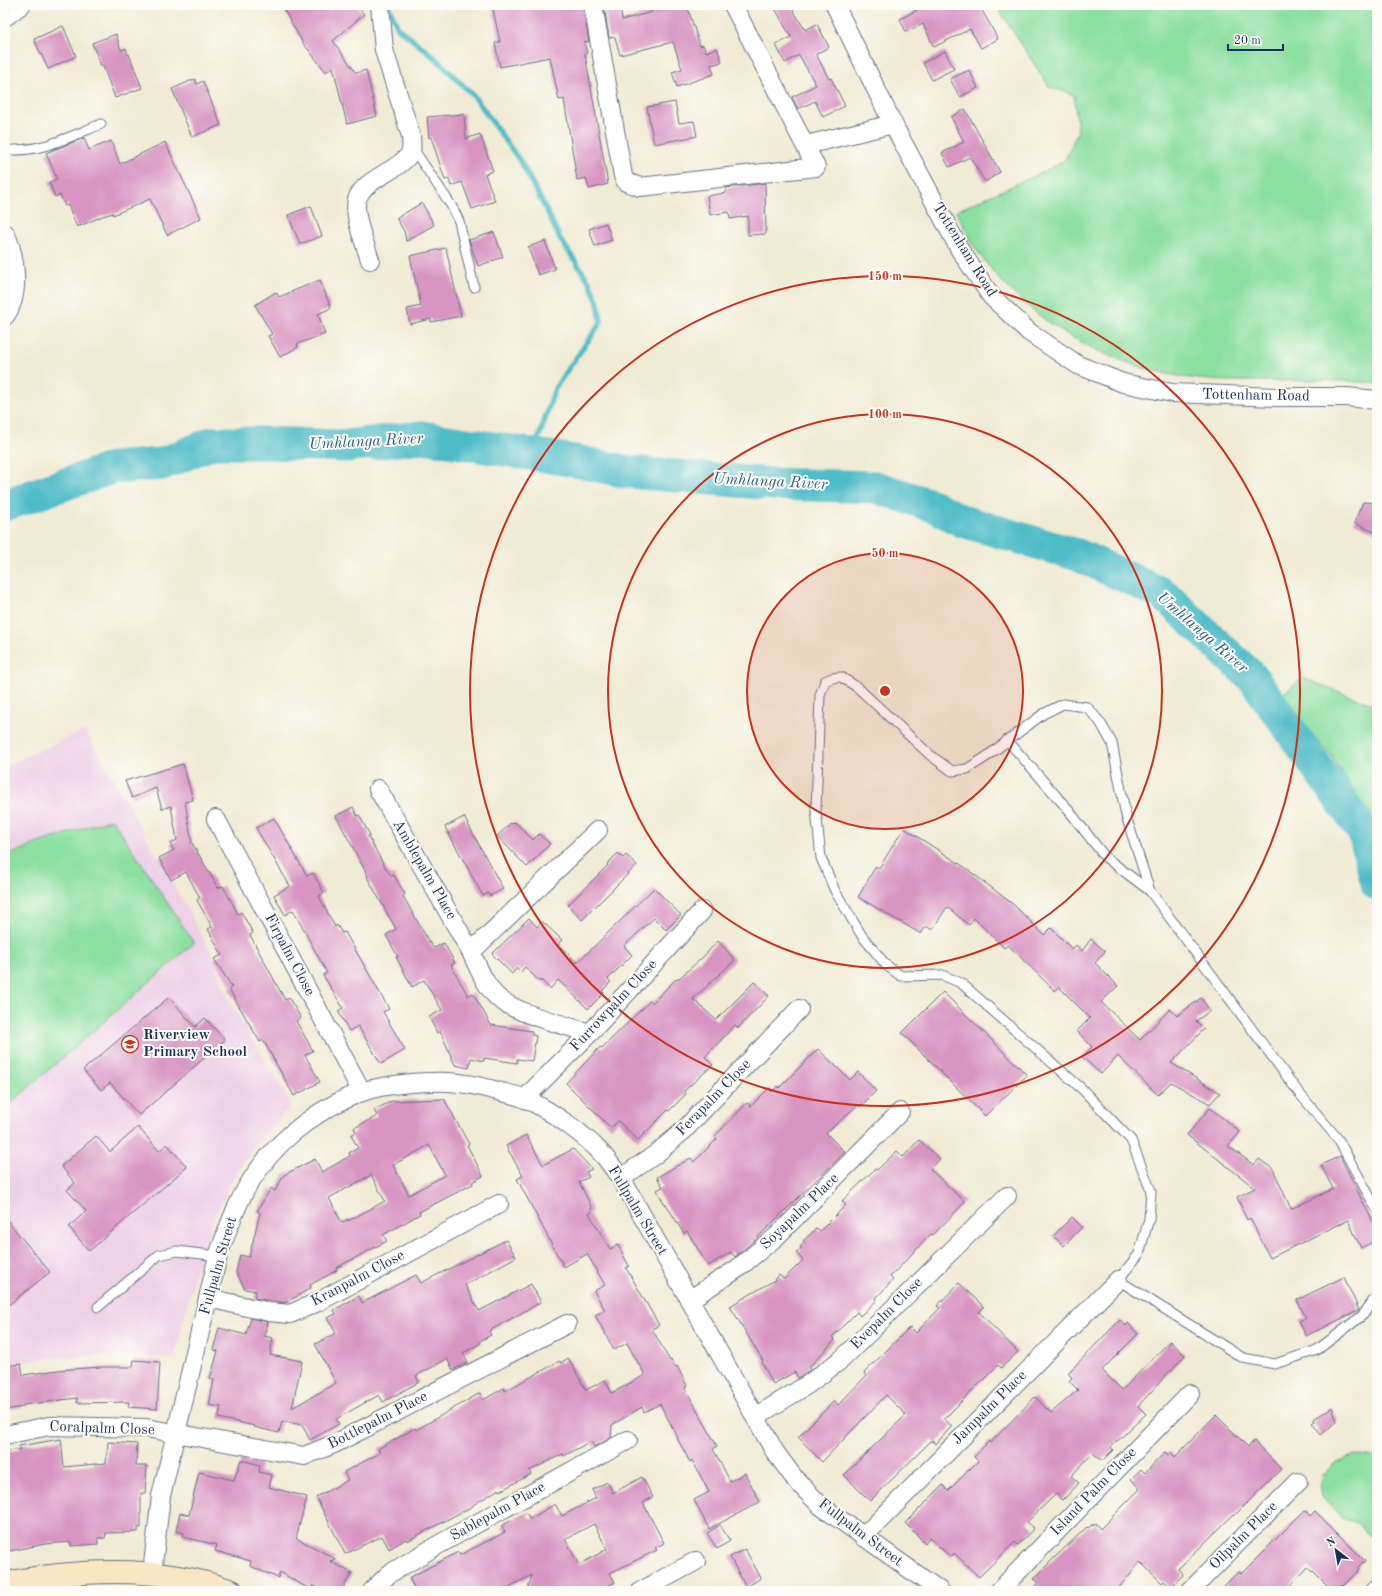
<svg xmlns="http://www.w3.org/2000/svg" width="1382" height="1596" font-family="'Old Standard TT',serif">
<rect width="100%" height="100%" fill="#fdfcf7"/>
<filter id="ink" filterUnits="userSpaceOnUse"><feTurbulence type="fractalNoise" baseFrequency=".025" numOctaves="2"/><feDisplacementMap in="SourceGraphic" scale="8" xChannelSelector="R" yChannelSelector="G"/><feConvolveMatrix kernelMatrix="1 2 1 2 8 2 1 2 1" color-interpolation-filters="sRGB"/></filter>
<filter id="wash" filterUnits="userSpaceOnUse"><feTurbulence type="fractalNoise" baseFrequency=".012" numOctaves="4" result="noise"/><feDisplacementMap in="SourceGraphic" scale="16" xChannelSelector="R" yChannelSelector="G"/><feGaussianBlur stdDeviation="0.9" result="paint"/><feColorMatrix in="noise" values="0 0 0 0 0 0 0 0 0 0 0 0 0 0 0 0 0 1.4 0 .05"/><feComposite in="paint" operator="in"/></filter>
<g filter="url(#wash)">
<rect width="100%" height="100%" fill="#f0ebd4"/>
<polygon fill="#eed0e7" points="85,730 193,919 214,959 225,991 233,1007 289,1100 288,1109 255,1144 229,1185 213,1221 196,1271 174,1359 102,1355 42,1359 5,1365 5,766"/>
<g fill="#8bdfa0" stroke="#53877f">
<path d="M996,5h381v379c-11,-2 -22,-2 -33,-3 -44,-2 -89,2 -133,-1 -92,-6 -186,-56 -237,-134 -7,-11 -12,-24 -18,-35l85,-38 24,-13 13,-29 -4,-36 -25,-8z"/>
<polygon points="1303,678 1377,706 1377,831 1374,822 1331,756 1280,696"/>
<polygon points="112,819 194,943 5,1108 5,857 35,844"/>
<polygon points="1354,1455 1377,1456 1377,1544 1357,1523 1342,1518 1322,1496 1320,1483 1322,1476 1336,1462"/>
</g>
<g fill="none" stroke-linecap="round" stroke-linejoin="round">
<polyline stroke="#4ebcc7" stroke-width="5.5" points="388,5 398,28 434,57 474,96 522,164 549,215 560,239 589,281 598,303 601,322 555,388 533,455"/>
<polyline stroke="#4ebcc7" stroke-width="33" points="5,505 112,468 162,464 212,443 265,443 346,446 422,437 575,461 628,472 773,484 875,487 934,506 962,521 1078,555 1163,594 1253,678 1364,833 1377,884"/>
</g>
<g id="blocks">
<g fill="#d894c2" fill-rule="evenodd">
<polygon points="281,5 356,5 364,14 333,41 356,73 366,70 377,116 347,124 333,67 326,72 303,43"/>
<polygon points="492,5 583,5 589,41 584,42 587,53 585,54 608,184 589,189 586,178 577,180 564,99 559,100 550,57 500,67 495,43 500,42"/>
<polygon points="604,5 620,5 622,20 652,12 650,5 687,5 700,46 703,45 706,52 717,48 722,62 711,65 714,74 677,87 672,72 682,69 673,42 620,55 615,37 609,38"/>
<polygon points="773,5 790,5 805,30 817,24 829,47 816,54 829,79 831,78 845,106 823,117 815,101 798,109 792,97 816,85 799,55 785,63 776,45 791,37"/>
<polygon points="927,5 979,5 998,39 981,48 970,29 934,47 923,24 906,32 900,19"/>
<polygon points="63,26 76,56 48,69 34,39"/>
<polygon points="116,34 121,50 126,48 128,55 129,54 142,88 115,98 103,66 101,66 92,43"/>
<polygon points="945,51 954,69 932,80 923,63"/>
<polygon points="969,70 978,88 960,97 950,79"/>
<polygon points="195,79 197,84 203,81 221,125 192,137 172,89"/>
<polygon points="675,102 679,123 694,121 697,136 654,144 647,107"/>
<polygon points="965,109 1000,172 985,182 970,157 949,167 942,153 964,142 951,117"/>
<polygon points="464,114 466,139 480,134 493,171 485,174 495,201 472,209 462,182 451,186 449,179 445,180 431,137 429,138 427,117"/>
<polygon points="84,138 89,150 111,141 120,164 165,142 201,218 167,235 150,199 113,215 113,213 103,216 77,227 68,205 65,206 60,195 55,197 49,182 57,179 46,153"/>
<polygon points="765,183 766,234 748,235 748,216 730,219 729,212 710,215 707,196 726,193 726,188"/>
<polygon points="422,203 434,225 406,241 404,231 396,218"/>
<polygon points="311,206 322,236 300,244 288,215"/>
<polygon points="606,223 612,240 595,246 589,229"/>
<polygon points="494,232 503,257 478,266 469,240"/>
<polygon points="545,241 555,269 538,275 528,247"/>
<polygon points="446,248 461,316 431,322 431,319 410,324 407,309 421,306 410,256"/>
<polygon points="320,280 331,308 318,314 325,334 297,344 298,347 280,357 268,336 272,334 255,305 276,292 279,297"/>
<polygon points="1363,502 1377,503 1377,533 1354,523"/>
<polygon points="183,764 193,800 185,802 192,843 218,888 223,886 238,914 241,912 253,933 250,935 285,1000 289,998 301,1018 296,1021 313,1051 305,1055 320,1082 294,1096 263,1040 260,1042 229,989 232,987 214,959 222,955 208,929 212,927 197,900 200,898 186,872 171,880 159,858 174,850 170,844 177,840 171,806 162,809 156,788 132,798 125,781"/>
<polygon points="353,807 357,816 359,815 370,835 368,836 385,867 391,876 394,875 405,894 403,896 429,942 434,948 444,943 455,963 451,965 468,996 473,993 491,1025 532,1031 532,1035 536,1036 532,1061 517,1059 517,1063 484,1058 484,1061 471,1058 469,1068 455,1065 440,1031 437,1033 429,1017 442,1010 424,980 412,987 396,957 398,957 386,935 396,929 367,877 368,876 336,816"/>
<polygon points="464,817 503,889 490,896 488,893 483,896 445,827"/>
<polygon points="274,818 307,876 313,873 324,893 319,896 335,927 337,925 342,933 345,932 389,1009 383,1012 405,1050 381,1064 358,1026 349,1031 338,1011 343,1008 323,975 327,973 293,910 285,915 274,895 290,886 256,828"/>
<polygon points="515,822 533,840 539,834 550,844 527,867 497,836 511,823 513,824"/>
<polygon points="904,828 963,866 1014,905 1044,935 1051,928 1072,949 1076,945 1082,951 1091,939 1105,951 1095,963 1118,986 1101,1002 1140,1040 1170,1009 1177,1016 1201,998 1210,1011 1196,1021 1204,1029 1171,1063 1220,1093 1210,1104 1171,1082 1158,1095 1118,1056 1101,1074 1082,1057 1092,1047 1077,1031 1090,1018 1059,987 1055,991 1008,945 1004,948 974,918 969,925 947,907 932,930 926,926 921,934 858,897 876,866 879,868"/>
<polygon points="618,853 623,858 626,855 637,865 582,920 568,905 608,865 607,864"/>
<polygon points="654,888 681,915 666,930 654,918 624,946 632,955 608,979 611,982 602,991 604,993 588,1009 558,980 550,989 541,980 540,982 525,967 521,972 517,968 512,974 492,954 529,918 537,927 542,921 562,940 558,944 577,963"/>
<polygon points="718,941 735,960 693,999 716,1020 754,982 769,996 738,1028 735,1025 705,1057 713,1065 684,1091 686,1094 669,1111 668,1110 638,1140 618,1121 611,1128 566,1083 600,1047 602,1048 650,1001 652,1003 676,979 677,980 702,958"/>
<polygon points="943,992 1027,1075 985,1116 902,1033"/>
<polygon points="169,997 195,1027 205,1018 225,1040 139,1115 110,1083 101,1090 83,1070"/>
<polygon points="818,1049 850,1080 858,1072 876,1091 860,1107 858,1105 826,1133 845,1152 756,1239 735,1257 731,1252 708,1266 687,1231 684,1234 666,1204 665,1205 657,1190 663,1187 657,1177 691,1158 694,1162 717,1139 715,1136 747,1103 751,1106 769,1088 772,1092 778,1086 779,1088"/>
<path d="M444,1099l25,45 -2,1 16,31 -11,6 1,2 -54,28 1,2 -37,21 4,6 -51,27 1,2 -27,15 1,3 -26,15 -31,-5 2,-7 -11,-2 -9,-17 4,-17 9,2 11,-44 -3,-2 14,-23 4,3 9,-16 31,-16 7,13 28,-16 -1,-3 9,-5 -7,-13 5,-3 -2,-4 23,-12 -3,-6 18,-9zM429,1145l16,30 -36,20 -16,-30zM371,1175l14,26 -37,20v-2l-6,4 -13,-25z"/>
<polygon points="1210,1108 1240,1132 1228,1146 1254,1165 1259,1159 1273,1169 1291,1209 1333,1189 1321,1165 1340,1156 1377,1230 1377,1240 1361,1248 1348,1220 1270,1258 1250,1218 1247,1220 1237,1197 1255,1188 1187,1135"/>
<polygon points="138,1127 159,1151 167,1144 187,1167 89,1251 69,1227 86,1211 67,1190 75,1183 61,1166 96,1136 110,1152"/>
<polygon points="526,1135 543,1165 573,1149 592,1169 586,1172 589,1177 579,1182 592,1208 591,1209 592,1212 589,1213 610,1249 618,1245 629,1266 626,1268 659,1325 652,1329 670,1361 671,1360 675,1367 677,1366 687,1386 685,1388 717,1446 713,1449 730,1481 745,1473 760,1502 709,1529 694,1500 709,1492 692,1460 690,1462 677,1438 678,1438 660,1404 644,1412 642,1407 612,1425 611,1438 594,1447 591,1441 564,1456 563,1454 529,1471 531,1474 500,1491 499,1489 473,1505 473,1506 407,1541 406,1539 389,1549 382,1536 345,1554 316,1497 348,1480 344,1472 380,1453 378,1449 415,1428 416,1430 480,1393 483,1400 504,1388 505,1391 560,1361 561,1363 568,1358 586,1390 605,1380 612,1393 645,1375 627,1343 614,1350 595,1315 605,1310 594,1291 605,1285 587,1254 564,1267 517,1179 523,1176 506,1146"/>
<polygon points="919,1140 940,1159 930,1169 965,1202 933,1235 931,1234 890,1277 893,1280 876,1298 877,1300 860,1316 857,1312 832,1337 835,1340 809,1367 810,1370 798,1378 795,1372 773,1384 762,1362 763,1361 730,1306 775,1280 779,1275 784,1279 803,1260 796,1253 802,1248 800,1247 805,1242 803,1241 817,1228 820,1231 846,1205 842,1201 875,1169 877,1170 897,1151 903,1157"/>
<polygon points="1072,1217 1082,1227 1064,1246 1053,1236"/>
<polygon points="5,1218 50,1272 5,1308"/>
<polygon points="506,1240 516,1257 465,1285 479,1311 531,1284 541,1302 489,1331 491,1335 480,1341 481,1343 463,1353 468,1362 453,1370 447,1359 416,1376 419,1382 383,1402 379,1395 336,1419 339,1424 310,1440 302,1425 282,1421 279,1433 254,1427 255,1426 218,1418 221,1407 209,1405 214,1380 210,1379 218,1351 213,1350 219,1328 246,1335 251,1318 268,1322 264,1336 273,1338 270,1355 302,1361 292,1408 336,1383 315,1344 336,1333 327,1318 336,1314 334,1310 359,1296 362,1303 416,1275 421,1283"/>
<polygon points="1344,1277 1359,1310 1306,1336 1299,1321 1306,1318 1297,1300"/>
<polygon points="959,1283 984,1307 979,1312 1018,1352 1001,1368 998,1365 944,1419 952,1426 936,1444 932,1440 870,1501 844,1475 906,1415 886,1395 822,1462 798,1437 834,1401 838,1405 866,1376 864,1373 910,1327 916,1333 940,1308 937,1306"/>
<polygon points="1120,1320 1126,1326 1128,1323 1138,1334 1102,1370 1122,1390 1170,1341 1185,1355 1138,1406 1146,1414 1111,1447 1113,1450 1102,1461 1093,1453 1071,1476 1079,1483 1063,1500 1056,1494 1027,1522 1034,1528 1018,1545 1015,1542 979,1577 954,1553 951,1557 929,1538 925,1543 905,1523 943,1485 948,1491 978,1461 974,1457 989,1441 990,1443 1035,1397 1051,1413 1078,1390 1069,1381 1072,1378 1068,1373"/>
<polygon points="134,1360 160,1362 157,1409 128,1407 129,1402 77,1403 77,1398 23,1405 23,1407 5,1410 5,1366 21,1364 23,1375 58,1370 100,1367 133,1367"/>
<polygon points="1332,1407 1337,1421 1321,1435 1312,1423 1315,1421 1314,1419"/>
<polygon points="1216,1415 1248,1447 1254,1441 1281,1469 1235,1515 1234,1514 1178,1569 1183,1575 1170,1588 1164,1581 1162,1583 1140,1562 1116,1591 1032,1591 1039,1582 1034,1579 1053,1559 1087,1527 1088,1528 1095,1523 1100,1529 1140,1489 1131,1479 1141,1469 1145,1473 1165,1452 1168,1455 1171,1452 1175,1457"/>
<polygon points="61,1439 64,1467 106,1463 108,1442 137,1444 136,1466 147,1466 145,1493 141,1493 141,1528 138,1528 138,1532 106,1533 105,1538 98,1538 98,1544 71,1546 71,1542 45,1544 5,1552 5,1452 20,1449 19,1446"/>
<polygon points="241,1460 260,1465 259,1472 272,1475 269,1487 307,1497 296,1538 336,1559 330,1561 352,1573 341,1591 323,1591 313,1585 311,1590 280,1572 278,1578 250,1566 251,1561 215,1551 217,1545 183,1537 184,1533 176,1531 180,1513 189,1515 199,1472 234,1480"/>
<path d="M642,1477l11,20 -10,6 21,40 -9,5 2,2 -47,23 5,9 -17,9h-71l5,-16 -31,16h-85l-7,-13 49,-26 2,3 45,-23 -4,-6 25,-13 4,6 25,-15 7,12 34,-18 -4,-8 15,-8 6,11zM594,1524l13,25 -28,16 -14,-26z"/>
<polygon points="1305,1510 1310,1516 1315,1511 1365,1561 1358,1568 1359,1570 1343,1586 1342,1585 1336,1591 1332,1591 1308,1567 1286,1591 1219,1591 1238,1572 1241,1574"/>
<polygon points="720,1525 730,1541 717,1549 707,1533"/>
<polygon points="745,1549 761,1578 746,1587 730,1557"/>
</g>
</g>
</g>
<g filter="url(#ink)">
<use href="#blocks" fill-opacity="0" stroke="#667187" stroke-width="1"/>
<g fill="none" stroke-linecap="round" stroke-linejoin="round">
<g stroke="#667187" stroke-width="11">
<g id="lane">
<polyline points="412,147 451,205 459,221 474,287"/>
<path d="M5,150c37,2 62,-12 96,-26"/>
<polyline points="1007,740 1066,807 1105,857 1150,891"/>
<polyline points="1377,1210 1338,1139 1299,1093 1150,891 1126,816 1112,743 1100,722 1087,707 1063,704 1043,714 986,757 967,769 952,771 930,755 857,687 841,677 832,678 825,681 820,695 816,810 821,858 835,891 862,936 886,965 901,976 942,975 961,983 1082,1089 1131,1140 1151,1191 1149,1219 1139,1254 1118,1280 1243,1358 1275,1364 1317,1350 1363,1315 1377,1295"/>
<polyline points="98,1307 159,1255 177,1251 218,1256"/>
</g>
</g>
<g stroke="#667187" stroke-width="20">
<g id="street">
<polyline points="593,5 623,176 626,182 640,187 816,167 733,5"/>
<polyline points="835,5 893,124 960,250 991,296 1029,332 1078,365 1123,383 1172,393 1277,397 1346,397 1377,400"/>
<polyline points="5,17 21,5"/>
<polyline points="806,145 893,124"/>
<path d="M5,233c11,23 16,62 0,83"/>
<path d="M370,260c-5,-17 -14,-36 -14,-54 0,-25 40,-33 53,-51 4,-5 2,-13 2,-19l-27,-86 -4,-45"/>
<path d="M378,789l93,163c7,15 14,33 26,45 19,17 68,28 93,36"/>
<polyline points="216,819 362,1092"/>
<polyline points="471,952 598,830"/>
<polyline points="524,1099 590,1033 702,911"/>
<polyline points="621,1178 656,1154 683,1131 799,1009"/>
<polyline points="209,1298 269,1312 290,1314 318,1302 499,1204"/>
<polyline points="689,1300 737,1269 777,1236 900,1112"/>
<polyline points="755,1417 807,1385 842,1359 1007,1196"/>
<polyline points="5,1435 49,1426 146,1428 304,1456 334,1444 567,1324"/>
<polyline points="863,1537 1118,1280"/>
<path d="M152,1573l9,-77 57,-240c11,-30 21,-61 41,-87 24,-34 64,-63 103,-77 22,-8 64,-11 87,-10 15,1 30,4 45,8 10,3 22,5 32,9 25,12 60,36 78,57 6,7 11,15 17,22l154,274 20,27 26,27 119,85"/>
<polyline points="372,1591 389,1574 436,1546 628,1440"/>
<polyline points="641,1591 696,1561"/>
<polyline points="999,1591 1190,1394"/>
<polyline points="1190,1591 1298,1482"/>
<polyline points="1375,1591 1377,1589"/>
</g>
</g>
<g stroke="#667187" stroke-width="24">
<path id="secondary" d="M5,1584c17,-5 36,-7 54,-9 57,-6 119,-4 173,16"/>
</g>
<use href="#lane" stroke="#fff" stroke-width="9"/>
<use href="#street" stroke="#fff" stroke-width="18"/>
<use href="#secondary" stroke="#f9e7c3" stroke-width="22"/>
</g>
</g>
<circle cx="885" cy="691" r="138" fill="#c8321e" fill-opacity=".12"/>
<g fill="none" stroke="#c8321e" stroke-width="2">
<circle cx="885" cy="691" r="138"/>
<circle cx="885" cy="691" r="277"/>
<circle cx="885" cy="691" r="415"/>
</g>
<defs>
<g id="school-ring" transform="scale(0.9)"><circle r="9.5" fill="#fdfcf7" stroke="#c8321e" stroke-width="1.5"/><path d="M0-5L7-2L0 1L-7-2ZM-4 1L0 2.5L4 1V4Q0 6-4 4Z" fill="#c8321e"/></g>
</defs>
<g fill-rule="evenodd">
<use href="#school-ring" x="130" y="1044"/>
</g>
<g text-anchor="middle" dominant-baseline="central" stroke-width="4" stroke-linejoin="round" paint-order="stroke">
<g font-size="15" fill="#1b2f5e" stroke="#fdfcf7">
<text transform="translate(964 250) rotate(58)">Tottenham Road</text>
<text transform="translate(1256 396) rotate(1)">Tottenham Road</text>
<text transform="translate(424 870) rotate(60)">Amblepalm Place</text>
<text transform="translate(289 955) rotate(62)">Firpalm Close</text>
<text transform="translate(614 1006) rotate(-47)">Furrowpalm Close</text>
<text transform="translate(714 1098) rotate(-46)">Ferapalm Close</text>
<text transform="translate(637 1211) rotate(59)">Fullpalm Street</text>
<text transform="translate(800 1212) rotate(-44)">Soyapalm Place</text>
<text transform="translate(219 1266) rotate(-74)">Fullpalm Street</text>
<text transform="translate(358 1279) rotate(-28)">Kranpalm Close</text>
<text transform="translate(887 1314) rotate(-45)">Evepalm Close</text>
<text transform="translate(990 1408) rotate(-45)">Jampalm Place</text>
<text transform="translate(378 1421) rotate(-27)">Bottlepalm Place</text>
<text transform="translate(102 1429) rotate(2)">Coralpalm Close</text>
<text transform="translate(1094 1492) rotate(-46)">Island Palm Close</text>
<text transform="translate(498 1512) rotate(-29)">Sablepalm Place</text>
<text transform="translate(860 1533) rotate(37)">Fullpalm Street</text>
<text transform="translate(1244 1536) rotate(-45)">Oilpalm Place</text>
</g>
<g font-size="15" font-weight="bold" fill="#1b2f5e" stroke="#fdfcf7" text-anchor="start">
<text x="143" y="1035">Riverview<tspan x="143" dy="17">Primary School</tspan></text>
</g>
<g font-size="16" font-style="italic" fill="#2d6083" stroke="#fdfcf7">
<text transform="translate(366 442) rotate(-3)">Umhlanga River</text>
<text transform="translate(770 482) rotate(3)">Umhlanga River</text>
<text transform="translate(1202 633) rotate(41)">Umhlanga River</text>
</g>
</g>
<circle cx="885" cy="691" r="6" fill="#c8321e" stroke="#fdfcf7" stroke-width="2"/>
<g font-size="12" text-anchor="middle" font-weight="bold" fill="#c8321e" stroke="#fdfcf7" stroke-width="4" stroke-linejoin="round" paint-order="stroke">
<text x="885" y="280">150 m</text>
<text x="885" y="418">100 m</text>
<text x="885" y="557">50 m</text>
</g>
<rect width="1382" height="1596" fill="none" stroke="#fdfcf7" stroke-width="20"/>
<g transform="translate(1336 1550) rotate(329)" stroke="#fdfcf7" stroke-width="3" paint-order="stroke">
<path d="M0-3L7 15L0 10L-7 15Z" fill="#1b2f5e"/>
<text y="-6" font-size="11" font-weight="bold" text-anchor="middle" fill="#1b2f5e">N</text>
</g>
<path d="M1228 44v6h55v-6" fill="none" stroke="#1b2f5e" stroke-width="2"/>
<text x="1234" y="44" font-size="12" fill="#1b2f5e" stroke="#fdfcf7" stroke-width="3" paint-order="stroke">20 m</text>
</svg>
